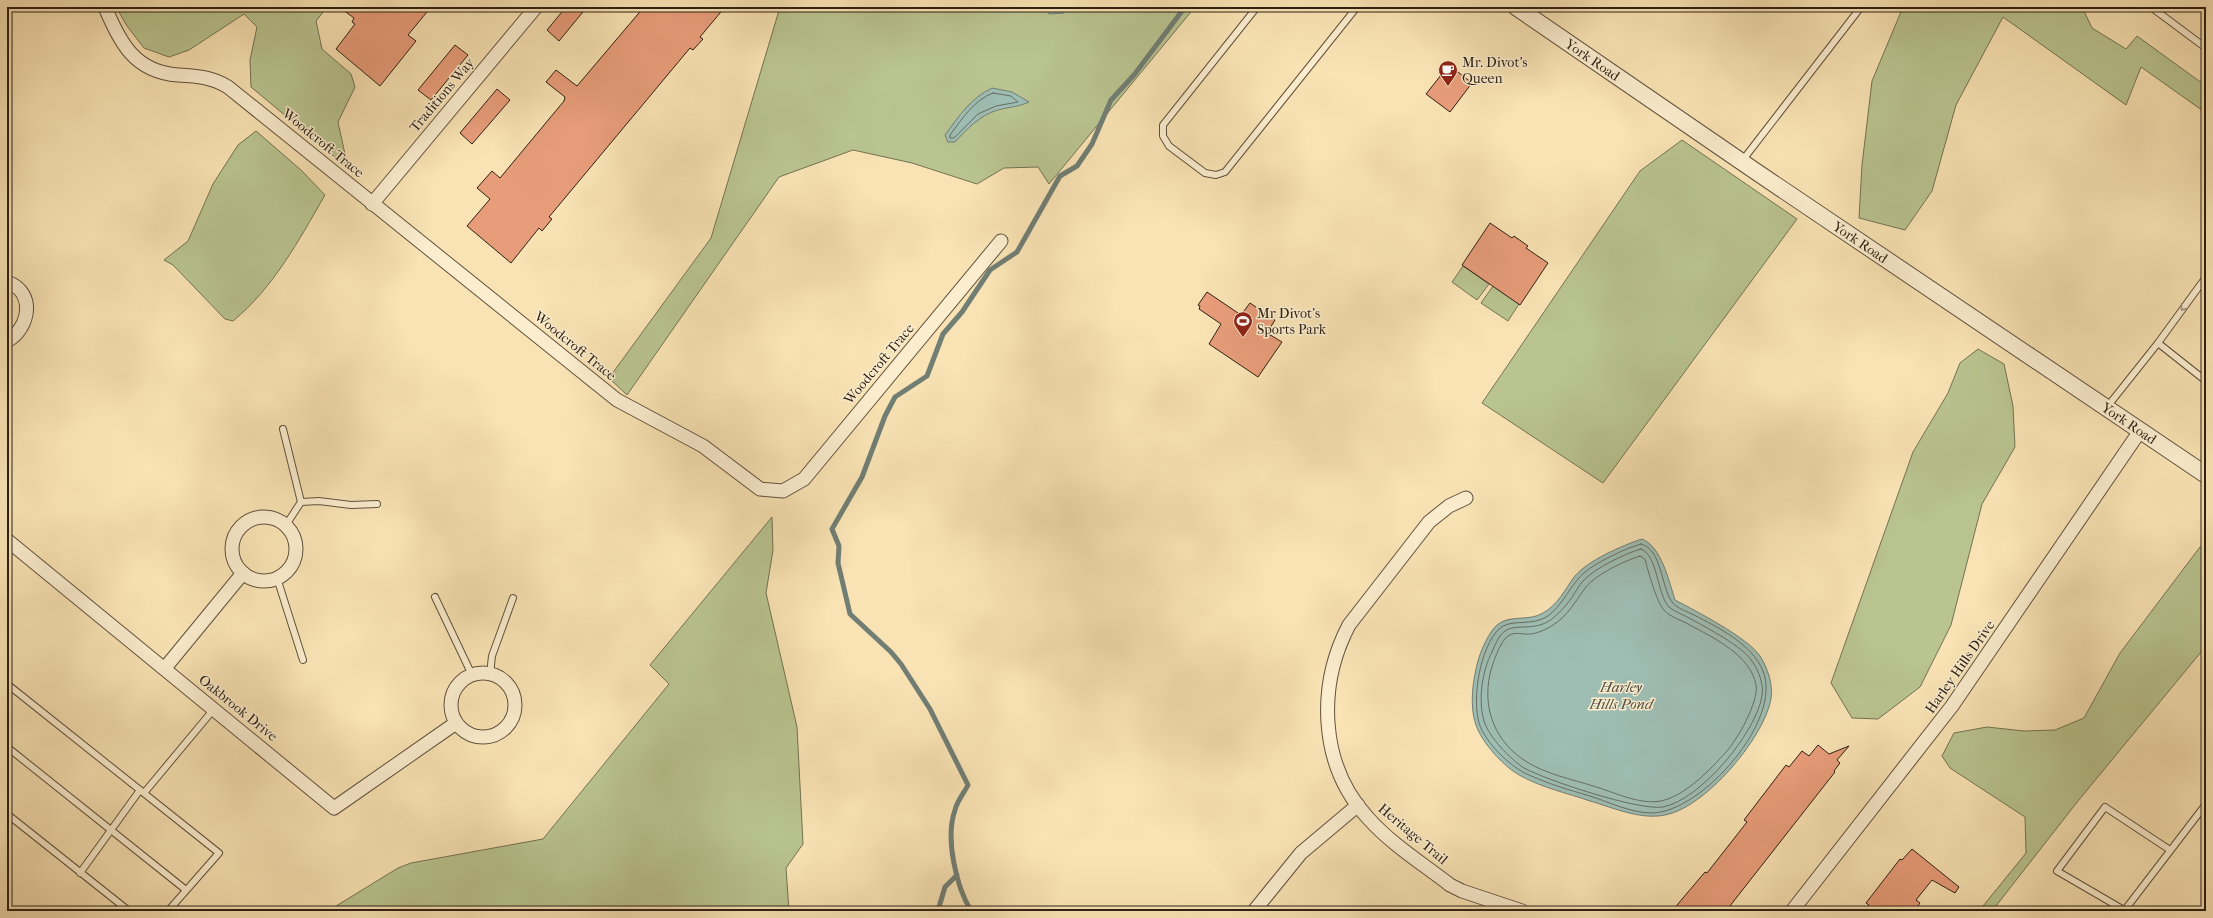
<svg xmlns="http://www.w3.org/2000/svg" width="2213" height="918" font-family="'IM FELL French Canon',serif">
<rect width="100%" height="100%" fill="#f9e3b4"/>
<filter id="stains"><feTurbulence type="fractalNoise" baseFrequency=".005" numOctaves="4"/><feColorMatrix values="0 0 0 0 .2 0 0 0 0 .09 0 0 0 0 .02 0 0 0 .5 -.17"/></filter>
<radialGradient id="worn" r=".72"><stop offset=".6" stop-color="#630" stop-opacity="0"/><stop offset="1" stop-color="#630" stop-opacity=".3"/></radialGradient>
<g fill="#b9c490" stroke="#737252">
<polygon points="116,7 327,7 316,21 322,49 351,74 355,87 338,122 348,168 251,87 250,60 257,27 244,14 189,50 169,57 144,48 127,26"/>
<polygon points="780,7 1195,7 1049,184 1038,167 1004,168 977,184 912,163 853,150 779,177 627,395 609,378 711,238"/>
<polygon points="1903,7 2082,7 2092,28 2126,49 2137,36 2206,86 2206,113 2141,67 2126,105 2003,17 1956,105 1932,191 1905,230 1859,218 1862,165 1872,81"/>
<path d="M256,131l45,39 24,25c-26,45 -51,92 -92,126l-8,-2 -52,-54 -9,-5 24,-19 25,-57 25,-39z"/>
<polygon points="1682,140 1797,219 1603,483 1482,403 1640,171"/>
<polygon points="1463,266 1489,284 1477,300 1452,282"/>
<polygon points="1493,286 1519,304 1508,321 1481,303"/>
<polygon points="1978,349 2004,364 2013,406 2015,447 1982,504 1951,625 1920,687 1878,719 1852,718 1831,683 1913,452 1948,393 1960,363"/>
<polygon points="772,517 773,550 766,593 797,727 803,844 786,868 789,911 328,911 398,868 411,863 543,839 669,684 650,665"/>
<polygon points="2200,547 2206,547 2206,646 2078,801 1992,911 1979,911 2026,853 2025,817 1950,768 1942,756 1954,733 1987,727 2024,731 2055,730 2084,718 2120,653"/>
</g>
<g fill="#9ebdb3" stroke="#717e74">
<polygon points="1044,7 1068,7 1064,13 1049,14"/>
<path d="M992,88l20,4 17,10c-11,5 -20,5 -31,8 -18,5 -31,19 -43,32h-7l-3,-7c14,-19 26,-37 47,-47z"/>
<path d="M1642,539c19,7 27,42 33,61 21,11 73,38 85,56 8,13 13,28 11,43 -7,39 -66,109 -106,116 -25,5 -51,-7 -75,-14 -23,-8 -47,-13 -69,-25 -16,-8 -39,-33 -45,-51 -7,-19 -3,-46 2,-64 3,-11 11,-29 19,-36 13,-11 31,-3 46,-12 15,-8 22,-24 32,-37 12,-15 48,-31 67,-37z"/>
</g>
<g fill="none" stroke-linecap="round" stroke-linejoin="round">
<g stroke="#666e64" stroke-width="1">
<path d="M993,93l18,3 7,6 -22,4 -18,8 -24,24h-4v-3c12,-16 24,-35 43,-42z"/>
<path d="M1641,544c21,5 20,43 31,58 4,6 16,10 22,13 25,13 58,29 69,56 20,49 -61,141 -111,142 -21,0 -43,-11 -62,-17 -21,-6 -41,-12 -61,-21 -19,-8 -44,-33 -50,-52 -7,-26 1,-75 20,-94 11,-11 33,-2 49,-13 13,-10 20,-25 30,-37 11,-14 46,-30 63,-35z"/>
<path d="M1641,549c17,6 16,46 28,58 6,5 15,8 22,12 16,9 51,27 61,42 7,10 12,24 10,35 -6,37 -62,104 -99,111 -24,4 -117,-27 -139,-39 -14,-9 -35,-31 -40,-47 -6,-21 -2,-50 8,-69 3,-7 7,-17 13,-21 11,-8 30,1 47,-12 8,-7 17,-16 22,-25 3,-4 5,-9 9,-13 12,-13 41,-27 58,-32z"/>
<path d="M1640,556l5,3c3,12 12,44 19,51 6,7 17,10 24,14 24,13 63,31 68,61 3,17 -19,55 -30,67 -15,17 -41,44 -65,49 -22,4 -47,-9 -68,-15 -22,-7 -47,-12 -66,-24 -31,-19 -45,-52 -37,-88 2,-9 10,-33 18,-38 7,-5 16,-1 23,-2 7,-1 16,-5 22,-9 15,-9 23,-25 33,-38 9,-12 40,-27 54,-31z"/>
</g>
<g stroke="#717e74" stroke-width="5">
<polyline points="929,911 939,907 945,887 957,875"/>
<path d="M971,911c-15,-25 -26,-73 -16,-101 2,-9 9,-17 13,-25l-38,-76 -29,-45 -10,-12 -41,-38 -12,-51 1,-17 -7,-17 30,-52 23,-61 10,-19 32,-21 16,-42 19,-22 28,-42 27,-18 43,-76 17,-10 15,-22 19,-44 23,-25 51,-68"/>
</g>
</g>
<g fill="#e89d7a" stroke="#2d2015">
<polygon points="339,7 431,7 408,35 416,41 380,86 336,49 355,24 352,22 354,18"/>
<polygon points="566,7 587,7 559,41 547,30"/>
<polygon points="644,7 725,7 700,37 703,39 693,50 690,48 549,217 552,219 542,231 539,228 511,263 467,226 490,199 477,188 492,171 500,178 564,101 565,97 546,82 556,70 577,86"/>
<polygon points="455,45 468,55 431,100 418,90"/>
<polygon points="1449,65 1472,83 1450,112 1426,94"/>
<polygon points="497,89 510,100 472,144 460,133"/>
<polygon points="1490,223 1512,238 1514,236 1528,246 1526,248 1548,263 1520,305 1462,265"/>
<polygon points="1207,292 1241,315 1250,303 1275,320 1267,333 1282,342 1258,377 1209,344 1221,324 1199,309 1200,306 1198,305"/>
<polygon points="1818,745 1829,754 1849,746 1837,760 1840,763 1834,771 1835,772 1726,911 1672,911 1705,872 1707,873 1747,822 1744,820 1786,765 1789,767 1802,751 1809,756"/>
<polygon points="1912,849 1959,887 1955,893 1932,880 1916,900 1920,903 1914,911 1864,911 1869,905 1866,903 1900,859 1902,860"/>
</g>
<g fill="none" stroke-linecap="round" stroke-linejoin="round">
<g stroke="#60513d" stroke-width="8">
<g id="service">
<polyline points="1257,7 1163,125 1163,136 1169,146 1205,173 1216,175 1225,172 1357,7"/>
<polyline points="2151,7 2206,48"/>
<polyline points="1742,161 1861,7"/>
<polyline points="2158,343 2206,277"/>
<polyline points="2107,407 2158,343 2206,381"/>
<polyline points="283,429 301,502 286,525"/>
<polyline points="301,502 319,501 351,505 377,504"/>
<polyline points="277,578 303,660"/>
<polyline points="435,597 472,675"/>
<polyline points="490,674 492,656 513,598"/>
<polyline points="7,684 219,853 168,911"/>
<polyline points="7,747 186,890"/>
<polyline points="144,793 214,709"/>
<polyline points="7,814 129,911"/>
<polyline points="80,873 140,790"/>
<polyline points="2124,910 2057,871 2105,807 2170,850"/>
<polyline points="2124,911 2206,804"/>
</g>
</g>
<g stroke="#60513d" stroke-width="15">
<g id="minor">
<path d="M105,7c15,36 30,65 73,68 19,1 34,2 50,12l389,313 86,46 57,43 23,2 21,-12 197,-238"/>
<polyline points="372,204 536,7"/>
<path d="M7,282c29,10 23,46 0,59"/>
<path d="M1466,498l-17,8 -20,16 -80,103c-32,61 -30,140 19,193 23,26 55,46 82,67l12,6 60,20"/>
<circle cx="264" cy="549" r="32"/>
<polyline points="7,540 334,808 456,723"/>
<polyline points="165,668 243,573"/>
<circle cx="483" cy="705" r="32"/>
<polyline points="1254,911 1301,853 1358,805"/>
<polyline points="1792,911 1952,706 2140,431"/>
</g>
</g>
<g stroke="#60513d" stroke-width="18">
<g id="tertiary">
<path id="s1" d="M1516,7l242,166 448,302"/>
</g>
</g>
<use href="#service" stroke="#fbedce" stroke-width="6"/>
<use href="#minor" stroke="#fbedce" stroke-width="13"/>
<use href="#tertiary" stroke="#fbedce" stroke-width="16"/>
</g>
<defs><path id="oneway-chevron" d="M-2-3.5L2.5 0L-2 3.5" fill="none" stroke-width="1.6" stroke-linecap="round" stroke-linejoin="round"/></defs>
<use stroke="#9e917b" href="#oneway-chevron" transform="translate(2183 308) rotate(126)"/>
<defs>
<g id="cafe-pin" transform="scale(1)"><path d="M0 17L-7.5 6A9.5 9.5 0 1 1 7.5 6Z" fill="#8f2418" stroke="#fbedce"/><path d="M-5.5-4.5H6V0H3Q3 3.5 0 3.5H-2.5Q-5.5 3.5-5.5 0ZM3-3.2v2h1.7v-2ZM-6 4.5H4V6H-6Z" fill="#fff"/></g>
<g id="stadium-pin" transform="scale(1)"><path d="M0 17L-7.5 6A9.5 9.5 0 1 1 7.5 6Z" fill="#8f2418" stroke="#fbedce"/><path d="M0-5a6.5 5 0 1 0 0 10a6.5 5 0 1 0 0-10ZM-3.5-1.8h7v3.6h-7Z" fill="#fff"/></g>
</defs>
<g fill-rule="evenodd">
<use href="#cafe-pin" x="1448" y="70"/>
<use href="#stadium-pin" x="1243" y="321"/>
</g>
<g text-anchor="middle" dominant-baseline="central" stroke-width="3" stroke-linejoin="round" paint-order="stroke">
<g font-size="14" fill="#2d2015" stroke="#fbedce">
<text stroke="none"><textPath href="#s1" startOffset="93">York Road</textPath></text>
<text transform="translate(442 95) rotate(-50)">Traditions Way</text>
<text transform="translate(323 143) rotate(39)">Woodcroft Trace</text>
<text stroke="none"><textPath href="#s1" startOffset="417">York Road</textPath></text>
<text transform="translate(575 346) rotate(39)">Woodcroft Trace</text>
<text transform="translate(879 364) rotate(-50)">Woodcroft Trace</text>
<text stroke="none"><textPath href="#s1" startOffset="741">York Road</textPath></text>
<text transform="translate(1960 667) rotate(-55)">Harley Hills Drive</text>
<text transform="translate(238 708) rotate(39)">Oakbrook Drive</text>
<text transform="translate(1413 834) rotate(40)">Heritage Trail</text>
</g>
<g font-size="14" fill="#2d2015" stroke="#fbedce" text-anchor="start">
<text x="1462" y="62">Mr. Divot's<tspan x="1462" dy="16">Queen</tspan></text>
<text x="1257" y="313">Mr Divot's<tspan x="1257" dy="16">Sports Park</tspan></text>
</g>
<g font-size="15" font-style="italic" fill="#4f4f44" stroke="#fbedce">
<text x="1621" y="687">Harley<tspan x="1621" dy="17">Hills Pond</tspan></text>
</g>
</g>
<rect width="2213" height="918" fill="none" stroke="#f9e3b4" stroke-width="24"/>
<rect x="8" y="8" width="2197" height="902" fill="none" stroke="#2d2015" stroke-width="2"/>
<rect x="12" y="12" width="2189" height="894" fill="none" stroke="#2d2015"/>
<rect width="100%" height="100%" filter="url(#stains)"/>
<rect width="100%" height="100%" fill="url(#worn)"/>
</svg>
